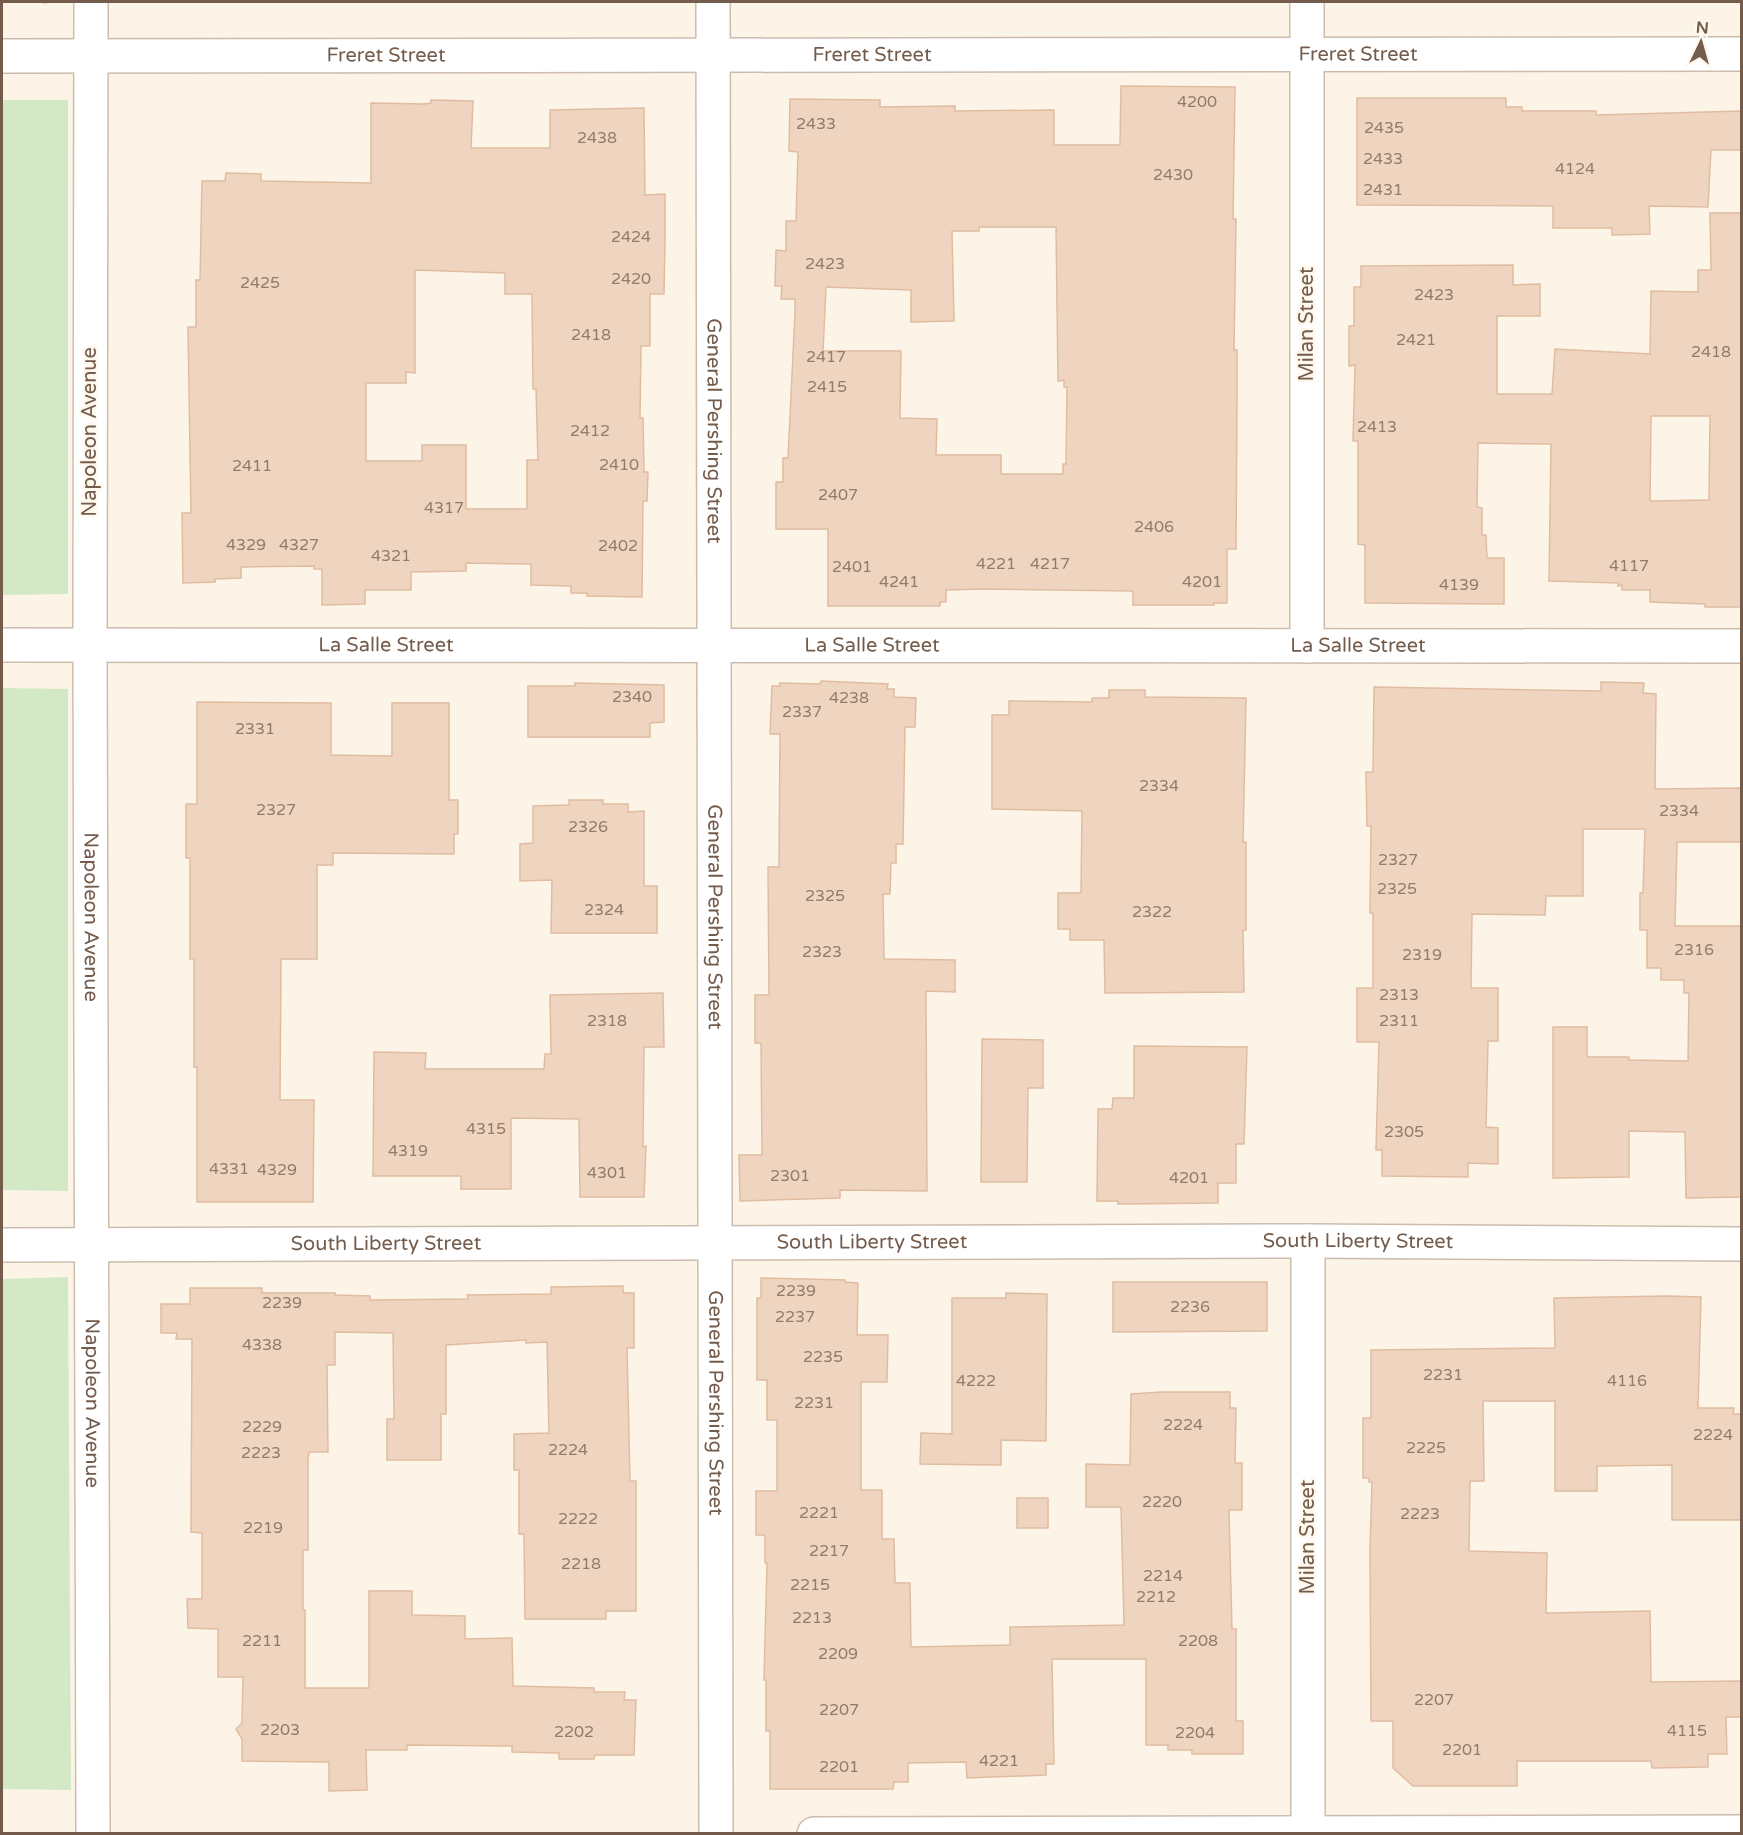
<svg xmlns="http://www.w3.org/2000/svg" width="1743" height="1835" font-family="'Varela Round',sans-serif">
<rect width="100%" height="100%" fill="#fbf4e7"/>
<g fill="#d3e9c6">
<polygon points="2,100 68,100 68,594 2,595"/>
<polygon points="2,688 68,689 68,1191 2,1190"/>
<polygon points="68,1277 71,1790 2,1789 2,1279"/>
</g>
<g fill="#efd5c0" stroke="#e1bca1" stroke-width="1.5" fill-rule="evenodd">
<path d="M1121,86l114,1 -2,132h3l-2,131h3v51l-1,148h-9v54h-13v2h-81v-14l-151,-2 -36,1v12h-6v4h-112v-77h-52v-47h7v-24h5l7,-145v-14h-14l1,-13h-7l1,-36 10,1v-30h10l2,-69 -9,-1 1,-52 90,1v7l75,-1v5l99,-1v35h66zM979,227h77l2,154 6,-1v7h3l-1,77h-3v10h-62v-19h-65l1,-36 -37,-1 1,-67h-78l3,-64 85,3v32l43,-1 -2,-90h27z"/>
<polygon points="1357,98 1506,98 1506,107 1522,107 1522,111 1596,111 1596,115 1742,111 1742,150 1711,150 1708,207 1649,206 1650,234 1612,235 1612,228 1553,228 1553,206 1357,205"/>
<path d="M431,100l42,1 -2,47h79v-38l94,-2 1,87 20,-1v46l-1,54h-14v52h-9l-1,72h3l1,54h4l-1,29h-4l-1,96 -55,-1v-3h-16v-7l-40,-1v-21l-65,-1v8l-55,1v18h-46v14l-43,1v-36h-8v-3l-73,1v11l-26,1v3l-32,1 -1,-70h9l-3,-186h8v-47h4l2,-99h23l1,-8 35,1v7l110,2v-80l53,1 7,-1zM415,270l90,3v21h27l1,95h3l2,71h-11v49h-61v-64h-44v16h-56v-78h40v-11l9,1z"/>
<path d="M1710,213h32v394h-37v-3l-55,-2v-12h-28v-5l-4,1v-3l-69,-2 2,-137 -73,-1 -1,64 5,1v27h4l1,23h17v46l-139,-1v-58l-7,-1v-103h-5l2,-76 -6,1v-40h5v-39h7v-21l152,-1v20l27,-1v32h-43v78h55l3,-45 95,5 1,-63 47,1v-22h13zM1651,416h59l-1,84 -59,1z"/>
<polygon points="821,681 888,684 887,689 894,689 894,697 916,698 915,727 905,727 903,844 896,844 896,863 891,863 890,894 883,894 884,959 955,960 955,992 926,991 927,1191 840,1190 840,1198 740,1201 739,1155 762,1155 761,1043 755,1043 755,995 769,995 768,867 779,867 780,734 770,734 772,686 780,686 780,683 820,684"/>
<polygon points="1601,682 1644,683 1643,693 1656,694 1655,789 1742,788 1742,842 1677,842 1675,926 1742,926 1742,1197 1686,1198 1685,1132 1629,1131 1629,1177 1553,1178 1553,1027 1587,1027 1587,1057 1629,1057 1629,1060 1688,1061 1689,993 1684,993 1684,980 1661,980 1661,968 1647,968 1647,930 1640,930 1640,893 1643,893 1645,829 1583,829 1583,896 1546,896 1545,915 1472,914 1471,988 1498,988 1498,1041 1488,1041 1486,1127 1498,1128 1498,1164 1468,1163 1468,1177 1382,1176 1382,1150 1376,1150 1379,1042 1357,1042 1357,988 1373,988 1373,913 1370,913 1371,826 1367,826 1366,772 1373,772 1374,687 1601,691"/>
<polygon points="575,683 664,685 664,722 650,723 650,737 528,737 528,686 575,686"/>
<polygon points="1109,690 1145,690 1145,697 1246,698 1243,842 1246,842 1246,930 1243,930 1244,992 1105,993 1104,940 1070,940 1070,929 1058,929 1058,893 1081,893 1082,811 992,809 992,715 1009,715 1009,701 1092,702 1092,698 1109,698"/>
<polygon points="197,702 331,703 331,755 392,756 392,703 449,703 449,800 458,800 458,834 454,834 454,854 333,853 333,865 317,865 317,959 281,959 280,1100 314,1100 313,1202 197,1202 197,1067 194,1067 194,959 190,959 190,858 186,858 186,804 197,804"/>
<polygon points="569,800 603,800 603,804 628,804 628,812 644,811 644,886 657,886 657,933 551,933 552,880 520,881 520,844 533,843 533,806 569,805"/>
<polygon points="663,993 664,1047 644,1047 643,1147 646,1146 644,1197 580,1197 579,1119 511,1118 511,1189 461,1189 461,1176 373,1176 374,1052 426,1053 425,1069 544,1069 545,1054 551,1054 550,995"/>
<polygon points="982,1039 1043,1040 1043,1088 1028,1088 1027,1182 981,1182"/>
<polygon points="1134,1046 1247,1047 1244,1144 1236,1144 1236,1183 1218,1183 1218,1203 1118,1204 1118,1201 1097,1201 1098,1109 1112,1109 1113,1098 1134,1098"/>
<polygon points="761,1278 845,1280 845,1282 858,1283 857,1335 888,1335 887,1382 861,1382 861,1490 882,1490 882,1539 894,1539 895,1583 910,1583 911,1647 1010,1645 1010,1627 1124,1625 1121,1507 1086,1507 1086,1464 1130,1465 1131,1394 1162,1392 1230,1392 1230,1408 1236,1408 1235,1463 1242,1463 1242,1510 1229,1510 1232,1629 1236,1629 1236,1721 1243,1721 1243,1754 1192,1754 1192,1750 1168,1750 1168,1745 1146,1745 1146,1659 1052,1659 1054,1764 1046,1764 1046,1775 967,1778 966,1762 908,1763 908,1782 894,1782 893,1789 770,1789 770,1731 766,1731 766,1680 764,1680 767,1563 765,1563 765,1535 756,1535 756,1491 777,1491 777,1420 767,1420 767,1380 757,1380 757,1298 761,1298"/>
<polygon points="1113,1282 1267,1282 1267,1331 1113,1332"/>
<polygon points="623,1286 623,1293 634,1293 634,1348 627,1348 630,1481 636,1481 636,1611 606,1611 606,1619 525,1619 524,1534 519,1534 519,1470 514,1470 514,1434 549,1433 547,1342 526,1343 526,1340 446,1345 446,1414 441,1414 441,1460 387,1460 387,1419 394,1419 393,1333 335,1332 335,1365 327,1365 328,1452 309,1452 308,1460 308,1550 303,1550 303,1610 305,1610 305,1688 369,1688 369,1591 412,1591 412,1615 465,1616 465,1639 512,1638 513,1686 594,1688 594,1692 625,1692 624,1700 636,1700 634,1755 595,1755 594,1759 559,1759 559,1753 512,1752 512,1746 407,1745 407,1750 366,1750 367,1790 329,1791 329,1762 242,1761 242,1739 236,1729 242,1723 243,1677 218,1677 218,1629 188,1628 187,1599 202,1599 202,1533 191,1532 192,1339 176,1339 177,1333 161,1333 161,1304 190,1304 190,1288 262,1288 262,1293 335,1293 335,1295 370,1296 370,1300 468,1299 467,1295 551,1294 551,1287"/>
<polygon points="1006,1293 1047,1294 1046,1441 1001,1440 1001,1465 920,1464 921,1433 952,1434 952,1298 1006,1298"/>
<polygon points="1668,1296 1701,1297 1698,1408 1734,1408 1733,1414 1742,1414 1742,1520 1672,1520 1672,1465 1597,1466 1597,1491 1555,1491 1555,1401 1483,1401 1484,1481 1470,1481 1469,1551 1547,1553 1546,1613 1650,1611 1651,1682 1742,1681 1742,1717 1726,1717 1727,1754 1708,1754 1708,1767 1652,1768 1651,1761 1517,1761 1517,1786 1413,1786 1393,1768 1393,1721 1371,1721 1370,1550 1372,1482 1369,1482 1369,1478 1363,1478 1363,1418 1371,1418 1371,1350 1555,1348 1554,1298"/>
<rect x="1017" y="1498" width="31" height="30"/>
</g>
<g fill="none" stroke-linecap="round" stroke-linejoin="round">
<g stroke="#cdbcae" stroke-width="36">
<g id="minor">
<path id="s1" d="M713,2l3,1832"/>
<polyline points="1307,2 1307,646"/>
<path id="s2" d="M2,56l1740,-2"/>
<path id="s3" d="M2,645l1740,1"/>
<path id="s4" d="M2,1245l1306,-4 434,3"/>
<polyline points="814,1834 1742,1832"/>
<polyline points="1308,1834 1308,1241"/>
</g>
</g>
<g stroke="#cfbdab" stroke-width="36">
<g id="secondary">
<path id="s5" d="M91,2l-1,642 3,1190"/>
</g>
</g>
<polyline stroke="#d5b8a3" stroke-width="4" stroke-dasharray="1.5 4.5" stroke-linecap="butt" points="45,2 45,5"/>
<use href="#minor" stroke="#fff" stroke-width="33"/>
<use href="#secondary" stroke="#fff" stroke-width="33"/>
</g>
<g text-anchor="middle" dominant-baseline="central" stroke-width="5" stroke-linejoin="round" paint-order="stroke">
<g font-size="16" fill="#937a69">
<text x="1197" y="102">4200</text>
<text x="816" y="124">2433</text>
<text x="1384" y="128">2435</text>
<text x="597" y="138">2438</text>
<text x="1383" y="159">2433</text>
<text x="1575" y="169">4124</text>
<text x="1173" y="175">2430</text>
<text x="1383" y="190">2431</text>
<text x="631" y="237">2424</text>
<text x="825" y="264">2423</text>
<text x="631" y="279">2420</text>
<text x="260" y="283">2425</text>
<text x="1434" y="295">2423</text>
<text x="591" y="335">2418</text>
<text x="1416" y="340">2421</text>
<text x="1711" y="352">2418</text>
<text x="826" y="357">2417</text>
<text x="827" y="387">2415</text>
<text x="1377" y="427">2413</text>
<text x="590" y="431">2412</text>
<text x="619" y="465">2410</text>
<text x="252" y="466">2411</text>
<text x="838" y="495">2407</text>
<text x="444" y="508">4317</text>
<text x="1154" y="527">2406</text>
<text x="246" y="545">4329</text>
<text x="299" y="545">4327</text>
<text x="618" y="546">2402</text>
<text x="391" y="556">4321</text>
<text x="996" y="564">4221</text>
<text x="1050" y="564">4217</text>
<text x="1629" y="566">4117</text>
<text x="852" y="567">2401</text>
<text x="899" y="582">4241</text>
<text x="1202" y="582">4201</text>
<text x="1459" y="585">4139</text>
<text x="632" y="697">2340</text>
<text x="849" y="698">4238</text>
<text x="802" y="712">2337</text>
<text x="255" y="729">2331</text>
<text x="1159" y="786">2334</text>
<text x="276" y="810">2327</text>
<text x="1679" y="811">2334</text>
<text x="588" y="827">2326</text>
<text x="1398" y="860">2327</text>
<text x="1397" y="889">2325</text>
<text x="825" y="896">2325</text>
<text x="604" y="910">2324</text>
<text x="1152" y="912">2322</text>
<text x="1694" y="950">2316</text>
<text x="822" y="952">2323</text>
<text x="1422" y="955">2319</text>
<text x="1399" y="995">2313</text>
<text x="607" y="1021">2318</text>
<text x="1399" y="1021">2311</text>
<text x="486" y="1129">4315</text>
<text x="1404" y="1132">2305</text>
<text x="408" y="1151">4319</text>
<text x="229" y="1169">4331</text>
<text x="277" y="1170">4329</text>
<text x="607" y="1173">4301</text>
<text x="790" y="1176">2301</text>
<text x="1189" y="1178">4201</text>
<text x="796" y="1291">2239</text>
<text x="282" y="1303">2239</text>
<text x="1190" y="1307">2236</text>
<text x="795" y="1317">2237</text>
<text x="262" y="1345">4338</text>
<text x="823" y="1357">2235</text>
<text x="1443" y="1375">2231</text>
<text x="976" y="1381">4222</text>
<text x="1627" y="1381">4116</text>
<text x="814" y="1403">2231</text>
<text x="1183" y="1425">2224</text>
<text x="262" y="1427">2229</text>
<text x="1713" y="1435">2224</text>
<text x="1426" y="1448">2225</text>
<text x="568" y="1450">2224</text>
<text x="261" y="1453">2223</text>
<text x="1162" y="1502">2220</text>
<text x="819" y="1513">2221</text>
<text x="1420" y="1514">2223</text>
<text x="578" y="1519">2222</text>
<text x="263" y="1528">2219</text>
<text x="829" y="1551">2217</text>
<text x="581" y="1564">2218</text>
<text x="1163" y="1576">2214</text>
<text x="810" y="1585">2215</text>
<text x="1156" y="1597">2212</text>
<text x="812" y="1618">2213</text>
<text x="262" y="1641">2211</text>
<text x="1198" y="1641">2208</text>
<text x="838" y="1654">2209</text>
<text x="1434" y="1700">2207</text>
<text x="839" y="1710">2207</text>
<text x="280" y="1730">2203</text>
<text x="1687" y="1731">4115</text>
<text x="574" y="1732">2202</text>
<text x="1195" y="1733">2204</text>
<text x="1462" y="1750">2201</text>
<text x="999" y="1761">4221</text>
<text x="839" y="1767">2201</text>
</g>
<g font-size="20" fill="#745c4c" stroke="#fef8ed">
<text stroke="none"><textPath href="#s2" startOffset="1356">Freret Street</textPath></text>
<text stroke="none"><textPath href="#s2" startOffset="384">Freret Street</textPath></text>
<text stroke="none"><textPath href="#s2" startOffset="870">Freret Street</textPath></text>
<text transform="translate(1307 324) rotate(-90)">Milan Street</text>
<text transform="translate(90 432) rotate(-90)">Napoleon Avenue</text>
<text stroke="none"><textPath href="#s1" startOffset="429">General Pershing Street</textPath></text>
<text stroke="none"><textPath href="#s3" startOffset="384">La Salle Street</textPath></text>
<text stroke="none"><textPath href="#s3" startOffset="870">La Salle Street</textPath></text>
<text stroke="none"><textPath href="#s3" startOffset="1356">La Salle Street</textPath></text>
<text stroke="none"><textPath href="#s1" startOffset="915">General Pershing Street</textPath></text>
<text stroke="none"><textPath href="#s5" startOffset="915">Napoleon Avenue</textPath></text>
<text stroke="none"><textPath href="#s4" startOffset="870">South Liberty Street</textPath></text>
<text stroke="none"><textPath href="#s4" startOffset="1356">South Liberty Street</textPath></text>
<text stroke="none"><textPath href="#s4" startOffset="384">South Liberty Street</textPath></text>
<text stroke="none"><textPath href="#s5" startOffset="1401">Napoleon Avenue</textPath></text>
<text stroke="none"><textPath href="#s1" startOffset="1401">General Pershing Street</textPath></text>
<text transform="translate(1308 1537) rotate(-90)">Milan Street</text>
</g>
</g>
<rect width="1743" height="1835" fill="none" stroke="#745c4c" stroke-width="6"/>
<g transform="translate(1701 42) rotate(5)" stroke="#fef8ed" stroke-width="4.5" paint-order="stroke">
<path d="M0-4.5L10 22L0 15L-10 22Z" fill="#745c4c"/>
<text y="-9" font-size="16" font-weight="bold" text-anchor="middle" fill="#745c4c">N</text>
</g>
</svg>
